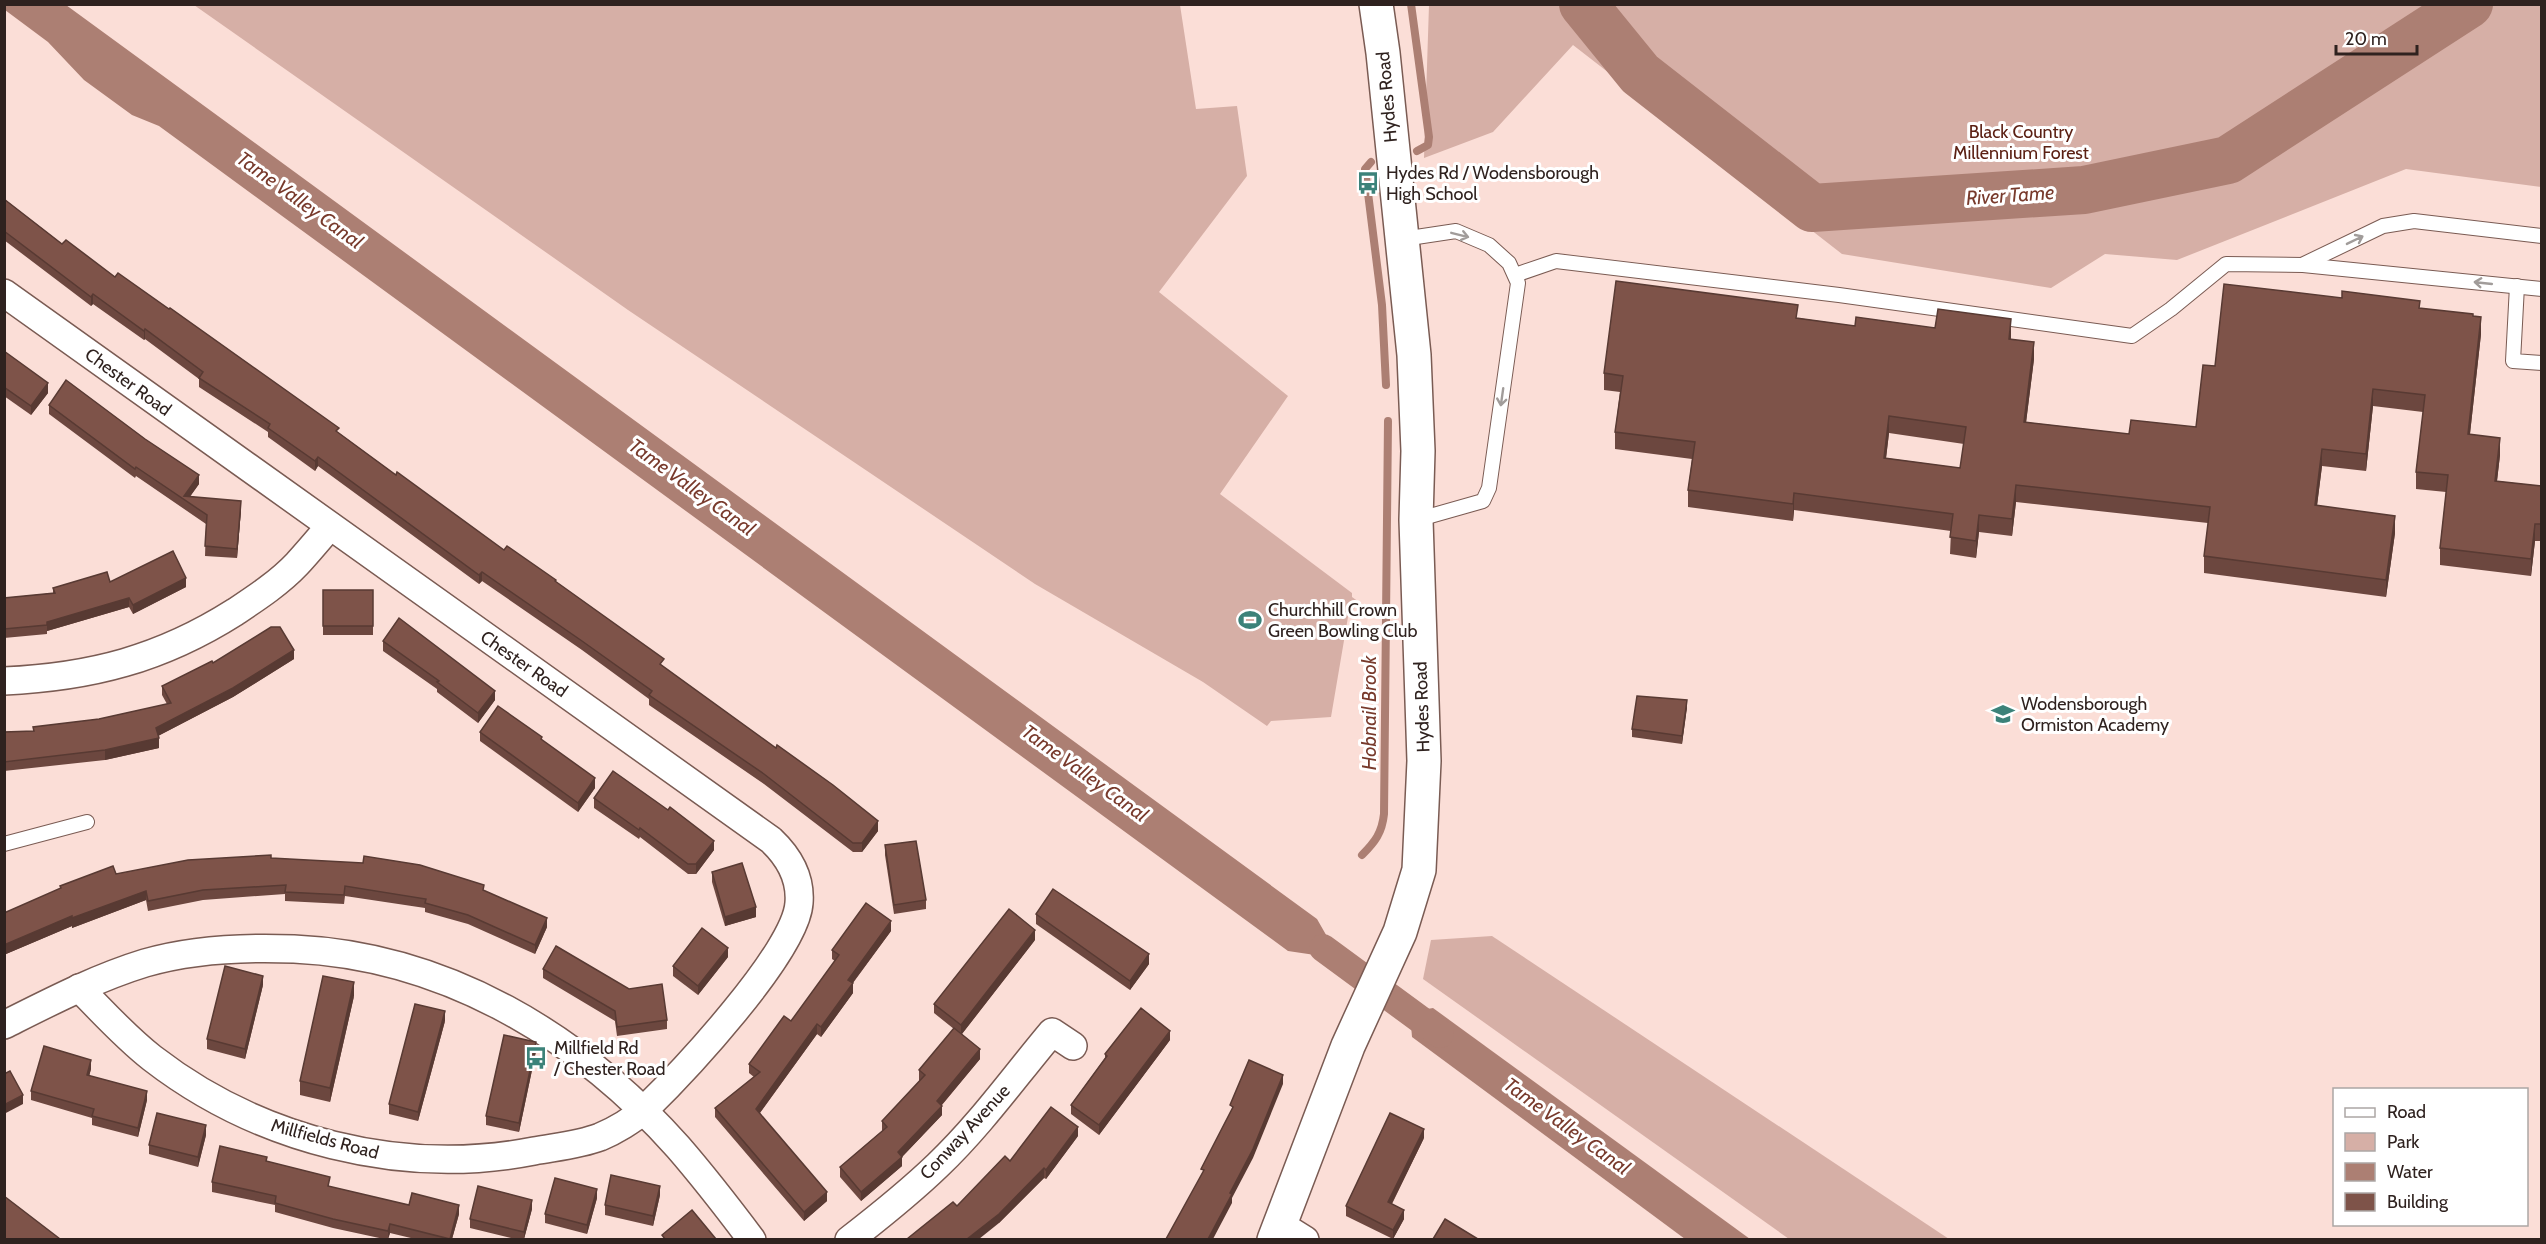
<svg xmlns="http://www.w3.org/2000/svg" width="2546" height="1244" font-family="Cabin,sans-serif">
<rect width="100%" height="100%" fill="#fbded7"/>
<g fill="#d6afa6">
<polygon points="194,5 1180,5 1196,109 1237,106 1247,176 1159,292 1288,396 1220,494 1352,593 1352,597 1359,602 1348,617 1331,717 1271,721 1267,726 1203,682 1035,584 628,310"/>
<polygon points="1429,5 2541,5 2541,187 2406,169 2177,260 2105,254 2051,288 1842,254 1573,45 1493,132 1424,158"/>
<polygon points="1492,936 1949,1239 1789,1239 1423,979 1431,940"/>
</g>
<g fill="#ac7f73">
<polygon points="5,4 66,5 1317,919 1329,940 1348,955 1354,969 1337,970 1315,955 1288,951 159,126 132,115 84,80 48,42 5,10"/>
<polygon points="1433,1008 1750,1239 1685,1239 1412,1037 1410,1012"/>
</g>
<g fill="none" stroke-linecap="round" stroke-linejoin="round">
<g stroke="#ac7f73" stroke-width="8">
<polyline points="1411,4 1429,137 1428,145 1417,151"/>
<polyline points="1371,162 1365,169 1382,305 1386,385"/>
<path d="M1362,855c13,-13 20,-22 22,-41l4,-393"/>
</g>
<polyline stroke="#ac7f73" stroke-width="28" points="1323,948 1440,1034"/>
<polyline stroke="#ac7f73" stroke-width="48" points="1583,4 1640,74 1812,208 2084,190 2228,160 2469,4"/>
<g stroke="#7a5b53" stroke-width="16">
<g id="lane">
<polyline points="1403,239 1456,231 1489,245 1509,263 1518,283 1489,488 1483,501 1416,520"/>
<polyline points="2304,264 2383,226 2414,221 2542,236"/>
<polyline points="1515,275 1556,261 1839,295 2132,336 2171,309 2226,264 2303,265 2542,289"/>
<polyline points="2517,286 2513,361 2542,363"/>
<polyline points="4,844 87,822"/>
</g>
</g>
<g stroke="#7a5b53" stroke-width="30">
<g id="street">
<path d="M4,293l767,547c18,17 30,38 28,63 -3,49 -117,170 -154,206 -12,11 -31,22 -45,28 -21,8 -45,10 -66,14 -133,26 -276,-11 -382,-93 -27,-21 -49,-46 -73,-70"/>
<path d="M4,681c87,-4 157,-22 231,-69 21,-14 44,-29 62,-48 11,-12 22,-25 33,-38"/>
<path d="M4,1025c46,-23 92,-47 141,-62 48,-14 100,-16 149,-14 152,7 285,87 384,198 26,30 50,61 74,93"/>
<polyline points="1281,1225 1305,1240"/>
<path d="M849,1240c31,-24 61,-48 89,-75 42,-40 77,-89 114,-133l21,14"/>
</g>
</g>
<g stroke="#7a5b53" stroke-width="36">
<polyline id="secondary" points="1274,1240 1348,1046 1400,932 1419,870 1424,761 1416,520 1418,451 1414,355 1383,53 1376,4"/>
</g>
<use href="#lane" stroke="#fff" stroke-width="14"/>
<use href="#street" stroke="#fff" stroke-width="27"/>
<use href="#secondary" stroke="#fff" stroke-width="33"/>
</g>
<g fill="#6c473f" fill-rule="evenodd">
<polygon points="4,199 62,244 115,277 339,433 396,475 504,550 556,582 664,667 878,831 862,852 853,852 764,784 649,705 649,699 582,650 482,581 479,584 318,466 315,471 268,437 268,432 199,387 199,379 145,339 144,340 93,304 91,306 4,240"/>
<path d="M2420,308l53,8 8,18 -11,100 30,21 -3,26 44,5v55h-6l-4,35 -91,-11v-17l6,-56 -30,-3v-17l7,-60 -50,-6 -7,65 -44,-5 -5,39 78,28 -9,64 -182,-24v-17l4,-33 -192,-21 -4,34 -33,-4 -3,26 -26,-4 1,-23 -157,-21 -1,11 -105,-14v-17l4,-31 -77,-10v-17l5,-40 -16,-2v-17l194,-55 57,8 80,2 76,8v3l23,20 -8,63 103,12 67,-7zM1889,433l75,11 -4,24 -74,-10z"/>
<polygon points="4,351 48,393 31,415 4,396"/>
<polygon points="49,405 199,484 190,496 241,510 237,558 205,556 206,524 136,476 135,478 49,414"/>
<polygon points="110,582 186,587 133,614 129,607 47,631 47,634 4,638 4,598 53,593 53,588"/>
<rect x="323" y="590" width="50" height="45"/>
<polygon points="383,641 495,700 478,723 437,692 437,689 383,651"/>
<polygon points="294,659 233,697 158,736 159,748 105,760 4,771 4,732 33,731 99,719 167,704 162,695 162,686 213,663"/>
<polygon points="1687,707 1682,744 1632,737 1632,729"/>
<polygon points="480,732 595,788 578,812 480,741"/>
<polygon points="594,798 714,850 696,874 688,874 640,837 639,839 594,808"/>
<polygon points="885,845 926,900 926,909 894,914 885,855"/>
<polygon points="271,858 484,891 547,927 535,954 468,924 425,912 425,908 345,896 344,904 285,901 285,894 203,900 148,911 146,900 72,928 72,926 6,954 6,959 4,959 4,913 60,889 60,886 116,874"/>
<polygon points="712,872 756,917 725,926 712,882"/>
<polygon points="1036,914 1149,964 1130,990 1036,924"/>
<polygon points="891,931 853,983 853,993 821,1037 817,1034 760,1113 827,1201 804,1221 715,1117 715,1108 754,1077 749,1073 749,1064 791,1021 835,961 832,959 832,950"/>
<polygon points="1035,940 962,1034 980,1059 942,1105 942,1115 902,1157 902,1166 861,1201 840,1177 840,1167 882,1131 882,1121 920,1081 919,1080 919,1070 954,1029 934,1013 934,1004"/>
<polygon points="728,957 698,995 673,976 673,966"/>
<polygon points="543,969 629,989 667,1020 667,1029 617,1036 615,1021 543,978"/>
<polygon points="263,985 245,1059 207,1049 207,1039"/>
<polygon points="354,996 330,1102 300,1095 300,1081"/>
<polygon points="445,1021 418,1121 389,1114 389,1104"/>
<polygon points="1170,1040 1099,1135 1071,1114 1071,1105 1105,1058 1105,1054"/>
<polygon points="536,1051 519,1132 486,1125 486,1116"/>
<polygon points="91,1069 89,1076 147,1100 138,1137 92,1125 92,1118 31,1100 31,1091"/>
<polygon points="206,1135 198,1167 149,1154 149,1145"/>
<polygon points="1078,1136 1046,1179 1044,1178 999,1223 957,1206 1010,1161"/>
<polygon points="1424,1138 1392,1204 1404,1219 1393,1239 1346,1216 1346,1206"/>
<polygon points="267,1161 330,1187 409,1205 459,1214 452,1239 415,1239 390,1233 388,1239 384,1239 333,1228 275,1212 275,1205 212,1192 212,1182"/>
<polygon points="660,1195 653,1226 605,1215 605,1205"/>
<polygon points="597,1198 587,1234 545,1223 545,1214"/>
<polygon points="532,1209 524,1239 515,1239 470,1228 470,1219"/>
</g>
<g fill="#583a33">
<polygon points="93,294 93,304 91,306 91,297"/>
<polygon points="2481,317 2481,334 2468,451 2468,434"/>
<polygon points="2011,319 2011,336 2009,356 2009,339"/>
<polygon points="145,329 145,339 144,340 144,331"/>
<polygon points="2034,342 2034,359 2024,439 2024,422"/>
<polygon points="48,383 48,393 31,415 31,406"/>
<polygon points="2373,389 2373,406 2366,471 2366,454"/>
<polygon points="1889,416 1889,433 1884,475 1884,458"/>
<polygon points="2500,438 2500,455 2495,498 2495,481"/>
<polygon points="2322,449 2322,466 2315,522 2315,505"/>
<polygon points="318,457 318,466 315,471 315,461"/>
<polygon points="199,475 199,484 187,501 184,496"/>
<polygon points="2016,485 2016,502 2012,536 2012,519"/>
<polygon points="1794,493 1794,510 1793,521 1793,504"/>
<polygon points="241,501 241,510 237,558 237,549"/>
<polygon points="1979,515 1979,532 1976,558 1976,541"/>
<polygon points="2395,516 2395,533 2386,597 2386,580"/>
<polygon points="2535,524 2535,541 2531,576 2531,559"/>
<polygon points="482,572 482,581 479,584 479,575"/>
<polygon points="186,578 186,587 133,614 133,605"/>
<polygon points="129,598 129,607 47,631 47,622"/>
<polygon points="294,650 294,659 233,697 156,737 156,728"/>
<polygon points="495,691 495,700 478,723 478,713"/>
<polygon points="1687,700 1687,707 1682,744 1682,736"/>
<polygon points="159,738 159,748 105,760 105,750"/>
<polygon points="595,778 595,788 578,812 578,803"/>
<polygon points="878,821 878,831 862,852 862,843"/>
<polygon points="714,841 714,850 696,874 696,864"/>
<polygon points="146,891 146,900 72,928 72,918"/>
<polygon points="756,907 756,917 725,926 725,917"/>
<polygon points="72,916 72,926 6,954 6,959 4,959 4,945"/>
<polygon points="547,918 547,927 535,954 535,945"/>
<polygon points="891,921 891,931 848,989 848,980"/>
<polygon points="1035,930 1035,940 961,1035 961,1025"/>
<polygon points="728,948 728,957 698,995 698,986"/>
<polygon points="1149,954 1149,964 1130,990 1130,981"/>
<polygon points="263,976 263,985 245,1059 245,1049"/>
<polygon points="354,982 354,996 330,1102 330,1088"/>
<polygon points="853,983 853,993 821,1037 821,1027"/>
<polygon points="445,1011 445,1021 418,1121 418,1112"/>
<polygon points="817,1024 817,1034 756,1118 756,1109"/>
<polygon points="1170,1031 1170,1040 1099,1135 1099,1125"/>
<polygon points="536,1042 536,1051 519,1132 519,1123"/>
<polygon points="980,1049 980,1059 939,1108 942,1106 942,1115 902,1157 902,1166 861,1201 861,1192"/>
<polygon points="91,1060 91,1069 87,1084 87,1075"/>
<polygon points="1283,1075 1283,1084 1253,1158 1232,1198 1232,1203 1213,1239 1208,1239 1230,1193"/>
<polygon points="147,1091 147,1100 138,1137 138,1128"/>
<polygon points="23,1095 23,1104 4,1114 4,1105"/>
<polygon points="206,1125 206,1135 198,1167 198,1157"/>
<polygon points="1078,1127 1078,1136 1046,1179 1046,1170"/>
<polygon points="1424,1129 1424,1138 1388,1211 1388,1202"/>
<polygon points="1044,1168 1044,1178 999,1223 979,1239 967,1239"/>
<polygon points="660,1186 660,1195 653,1226 653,1216"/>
<polygon points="597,1189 597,1198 587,1234 587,1225"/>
<polygon points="827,1192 827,1201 804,1221 804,1212"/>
<polygon points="532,1200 532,1209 524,1239 524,1232"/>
<polygon points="459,1205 459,1214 452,1239 450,1239"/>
<polygon points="1404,1210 1404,1219 1393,1239 1393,1230"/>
<polygon points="390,1224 390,1233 388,1239 388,1231"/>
</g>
<g fill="#7e5349" stroke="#583a33" stroke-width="1.5" fill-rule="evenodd">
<polygon points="4,199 62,244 66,240 115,277 118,273 169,309 170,308 339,428 336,431 396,475 397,472 504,550 507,546 556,580 555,581 664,659 660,664 776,748 777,745 833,785 878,821 862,843 853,843 764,774 649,695 652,691 582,641 482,572 479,575 318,457 315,461 268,428 270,424 199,378 203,372 145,329 144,331 93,294 91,297 4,231"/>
<path d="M1616,281l182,24 -2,13 59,8 1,-9 79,11 3,-19 73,10 -2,20 25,3 -10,80 105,12 2,-14 65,7 7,-62 12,1 9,-82 118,14v-7l78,10 -1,7 54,6v2l8,1 -13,117 32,4 -5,43 46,5v38h-6l-4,35 -91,-11 8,-73 -32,-3 9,-77 -52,-6 -7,65 -44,-5 -7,56 80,11 -9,64 -182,-24 6,-49 -194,-22 -4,34 -33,-4 -3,26 -26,-4 3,-23 -159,-21 -1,11 -105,-14 7,-48 -80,-10 8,-56 -19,-3zM1889,416l77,11 -6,41 -76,-10z"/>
<polygon points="4,351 48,383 31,406 4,387"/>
<polygon points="66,380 145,439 199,475 184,496 241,501 237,549 205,546 207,515 136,467 135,469 49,405"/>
<polygon points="173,551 186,578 133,605 129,598 47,622 47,625 4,629 4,598 55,593 53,588 107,572 110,582"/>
<rect x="323" y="590" width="50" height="36"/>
<polygon points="399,618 495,691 478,713 437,682 439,681 383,641"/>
<polygon points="271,627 280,627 294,650 233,688 156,728 159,738 105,750 4,762 4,732 34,731 33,727 99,719 171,703 162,686 212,661 213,663"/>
<polygon points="1637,696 1687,700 1682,736 1632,729"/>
<polygon points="498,706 542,737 541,739 595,778 578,803 480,732"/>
<polygon points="613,771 668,810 670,807 714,841 696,864 688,864 640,828 639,830 594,798"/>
<polygon points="916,841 926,900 894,905 885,845"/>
<polygon points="271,855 271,858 363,863 364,856 420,865 484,885 483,890 547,918 535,945 468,915 425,903 426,899 345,886 344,895 285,892 286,885 203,890 148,901 146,891 72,918 72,916 4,945 4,913 61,888 60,886 113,866 116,874 188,860"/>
<polygon points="742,863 756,907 725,917 712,872"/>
<polygon points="1053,889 1149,954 1130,981 1036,914"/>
<polygon points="866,903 891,921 848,980 853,983 821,1027 817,1024 756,1109 827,1192 804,1212 715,1108 760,1072 749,1064 784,1016 791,1021 839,955 832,950"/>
<polygon points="1009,909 1035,930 961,1025 934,1004"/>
<polygon points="702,928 728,948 698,986 673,966"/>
<polygon points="556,946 629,989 662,984 667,1020 617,1027 615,1011 543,969"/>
<polygon points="225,966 263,976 245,1049 207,1039"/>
<polygon points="323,976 354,982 330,1088 300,1081"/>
<polygon points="415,1004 445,1011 418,1112 389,1104"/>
<polygon points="1141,1008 1170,1031 1099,1125 1071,1105 1107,1056 1105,1054"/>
<polygon points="954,1028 980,1049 937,1101 942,1106 898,1152 902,1157 861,1192 840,1167 887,1127 882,1121 925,1075 919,1070"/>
<polygon points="504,1035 536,1042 519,1123 486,1116"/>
<polygon points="44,1046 91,1060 87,1075 147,1091 138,1128 92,1116 94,1109 31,1091"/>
<polygon points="1249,1060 1283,1075 1253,1149 1230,1193 1232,1194 1208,1239 1166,1239 1204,1170 1201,1169 1233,1107 1230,1105"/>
<polygon points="10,1071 23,1095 4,1105 4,1074"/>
<polygon points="1051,1107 1078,1127 1046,1170 1044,1168 999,1214 967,1239 907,1239 953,1202 957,1206 1005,1156 1010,1161"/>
<polygon points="157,1113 206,1125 198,1157 149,1145"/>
<polygon points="1390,1113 1424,1129 1388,1202 1404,1210 1393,1230 1346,1206"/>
<polygon points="220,1146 267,1157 266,1161 330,1177 328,1186 409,1205 412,1193 459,1205 450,1239 390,1224 388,1231 333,1219 275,1203 276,1196 212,1182"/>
<polygon points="611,1175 660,1186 653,1216 605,1205"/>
<polygon points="555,1178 597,1189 587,1225 545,1214"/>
<polygon points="478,1186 532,1200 524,1232 470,1219"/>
<polygon points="4,1196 60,1239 4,1239"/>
<polygon points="692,1210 716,1239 665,1239 662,1235"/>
<polygon points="1445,1219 1478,1239 1433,1239"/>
</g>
<defs><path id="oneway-shaft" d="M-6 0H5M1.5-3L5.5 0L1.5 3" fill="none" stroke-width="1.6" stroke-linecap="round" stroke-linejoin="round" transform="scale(1.5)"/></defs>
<g stroke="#a19c9a">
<use href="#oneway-shaft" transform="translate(1460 235) rotate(14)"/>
<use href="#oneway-shaft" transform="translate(2355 240) rotate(-26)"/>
<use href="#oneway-shaft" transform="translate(2483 283) rotate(-174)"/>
<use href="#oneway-shaft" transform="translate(1502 397) rotate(98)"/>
</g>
<defs>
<g id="bus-bare" transform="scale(1.8)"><path d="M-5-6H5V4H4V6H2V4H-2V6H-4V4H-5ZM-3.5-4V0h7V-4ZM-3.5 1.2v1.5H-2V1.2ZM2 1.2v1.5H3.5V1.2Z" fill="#3c8279" stroke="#fff" stroke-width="2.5" paint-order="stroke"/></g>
<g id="stadium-bare" transform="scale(1.8)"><path d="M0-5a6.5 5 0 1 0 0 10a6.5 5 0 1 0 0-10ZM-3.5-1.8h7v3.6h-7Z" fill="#3c8279" stroke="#fff" stroke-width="2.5" paint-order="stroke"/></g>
<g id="school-bare" transform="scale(1.8)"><path d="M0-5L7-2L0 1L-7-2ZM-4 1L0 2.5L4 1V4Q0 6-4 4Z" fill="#3c8279" stroke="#fff" stroke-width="2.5" paint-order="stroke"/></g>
</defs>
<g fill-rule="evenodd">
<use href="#bus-bare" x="1368" y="183"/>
<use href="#stadium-bare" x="1250" y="620"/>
<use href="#school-bare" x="2003" y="714"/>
<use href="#bus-bare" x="536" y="1058"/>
</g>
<g text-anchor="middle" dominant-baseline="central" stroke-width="6" stroke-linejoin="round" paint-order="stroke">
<g font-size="18" fill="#2f221f" stroke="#fff">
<text transform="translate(1387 97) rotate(-95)">Hydes Road</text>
<text transform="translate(128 382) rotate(36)">Chester Road</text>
<text transform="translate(524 664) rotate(35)">Chester Road</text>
<text transform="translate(1422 707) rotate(-92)">Hydes Road</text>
<text transform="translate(965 1132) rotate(-47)">Conway Avenue</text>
<text transform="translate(325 1139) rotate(15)">Millfields Road</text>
</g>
<g font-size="18" fill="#5b2013" stroke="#fff">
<text x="2021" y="132">Black Country<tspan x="2021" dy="21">Millennium Forest</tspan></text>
</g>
<g font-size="18" fill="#2f221f" stroke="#fff" text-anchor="start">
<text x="1386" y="173">Hydes Rd / Wodensborough<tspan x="1386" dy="21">High School</tspan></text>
<text x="1268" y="610">Churchhill Crown<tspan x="1268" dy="21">Green Bowling Club</tspan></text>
<text x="2021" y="704">Wodensborough<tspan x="2021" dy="21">Ormiston Academy</tspan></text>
<text x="554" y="1048">Millfield Rd<tspan x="554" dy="21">/ Chester Road</tspan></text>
</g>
<g font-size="20" font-style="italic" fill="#783a2c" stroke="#fff">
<text transform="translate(2010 195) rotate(-4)">River Tame</text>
<text transform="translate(300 200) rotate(36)">Tame Valley Canal</text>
<text transform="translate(692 487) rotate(36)">Tame Valley Canal</text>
<text transform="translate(1369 713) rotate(-90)">Hobnail Brook</text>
<text transform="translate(1085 773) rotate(36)">Tame Valley Canal</text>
<text transform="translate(1567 1126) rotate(36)">Tame Valley Canal</text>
</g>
</g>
<rect width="2546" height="1244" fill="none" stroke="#2f221f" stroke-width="12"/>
<rect x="2333" y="1088" width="195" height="138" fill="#ffffff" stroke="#aca7a5" stroke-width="1.5"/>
<rect x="2345" y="1108" width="30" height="9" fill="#ffffff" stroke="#aca7a5" stroke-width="1.5"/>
<text x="2387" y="1118" font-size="18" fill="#2f221f">Road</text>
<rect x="2345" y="1133" width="30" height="18" fill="#d6afa6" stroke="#aca7a5" stroke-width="1.5"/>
<text x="2387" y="1148" font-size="18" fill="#2f221f">Park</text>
<rect x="2345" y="1163" width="30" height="18" fill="#ac7f73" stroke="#aca7a5" stroke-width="1.5"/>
<text x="2387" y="1178" font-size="18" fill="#2f221f">Water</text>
<rect x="2345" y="1193" width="30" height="18" fill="#7e5349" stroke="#aca7a5" stroke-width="1.5"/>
<text x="2387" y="1208" font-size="18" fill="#2f221f">Building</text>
<path d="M2336 45v9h81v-9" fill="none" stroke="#2f221f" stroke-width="3"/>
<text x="2345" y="45" font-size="18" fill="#2f221f" stroke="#ffffff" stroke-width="4.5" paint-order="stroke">20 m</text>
</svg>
